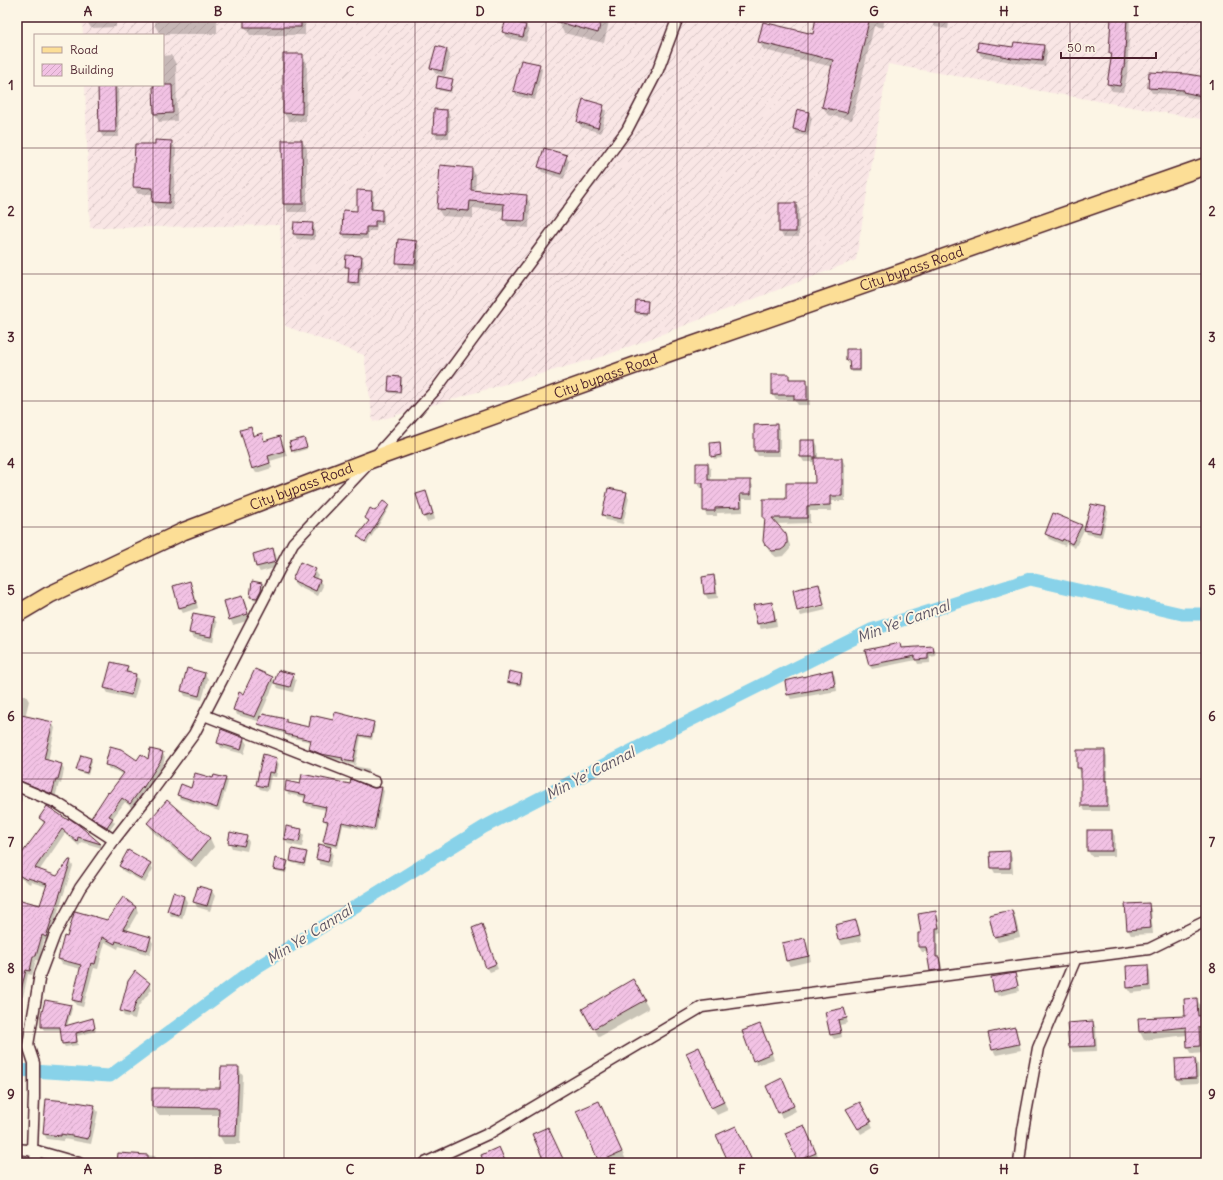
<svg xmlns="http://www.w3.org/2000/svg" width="1223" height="1180" font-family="Delius,sans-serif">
<defs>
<pattern id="industrial-furrows" width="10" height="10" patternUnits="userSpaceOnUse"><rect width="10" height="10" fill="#f9e6e5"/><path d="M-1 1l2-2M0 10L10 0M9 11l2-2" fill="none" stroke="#d7c5c5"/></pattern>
<pattern id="building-hatch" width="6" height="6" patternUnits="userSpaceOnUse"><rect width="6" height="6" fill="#f2c2e4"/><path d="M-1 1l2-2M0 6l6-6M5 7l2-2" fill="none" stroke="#d1a6c4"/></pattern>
</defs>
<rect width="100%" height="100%" fill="#fcf5e5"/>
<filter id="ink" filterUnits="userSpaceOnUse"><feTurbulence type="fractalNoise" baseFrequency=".025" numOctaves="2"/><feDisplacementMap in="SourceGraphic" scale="8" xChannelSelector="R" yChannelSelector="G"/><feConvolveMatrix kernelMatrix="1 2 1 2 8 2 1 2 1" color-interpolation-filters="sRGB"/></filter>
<g filter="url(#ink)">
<polygon fill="url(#industrial-furrows)" points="82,17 1206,17 1206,120 888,64 856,260 607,355 373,422 364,355 285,326 280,225 90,228 85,85 163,85 163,35 83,35"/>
<g fill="#0003">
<polygon points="88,17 116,17 116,27 91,28 88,23"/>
<polygon points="155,17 217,17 217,34 160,34 155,26"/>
<polygon points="245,17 305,17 305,35 250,35 245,27"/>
<polygon points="559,17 610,17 604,43 564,33 558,22"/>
<polygon points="650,17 661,17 660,20"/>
<polygon points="817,17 885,17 883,28 874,26 852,120 828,115 823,107 833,67 764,50 759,42 813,35"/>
<polygon points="933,17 950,17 948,29 935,27 932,21"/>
<polygon points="1112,17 1130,17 1127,76 1123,92 1112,91 1108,84 1112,56 1110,53"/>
<polygon points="1203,17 1206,17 1206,35 1202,30"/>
<polygon points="526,26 529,31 526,42 506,37 503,32"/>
<polygon points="979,43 1014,49 1044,46 1047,51 1045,66 1016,63 981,56 978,51"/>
<polygon points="436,48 447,50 450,55 445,76 435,73 432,68"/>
<polygon points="171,55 176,64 177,121 159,122 155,114 154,85 163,85 163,56"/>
<polygon points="284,55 302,55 307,63 306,122 289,121 284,113"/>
<polygon points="539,65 542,70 535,100 517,96 514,90"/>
<polygon points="1206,78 1206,100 1187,97 1186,95 1152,93 1149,88"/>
<polygon points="452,80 453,82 451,93 438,90 437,88"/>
<polygon points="99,85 118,85 119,137 103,137 100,132"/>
<polygon points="603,106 606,111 601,133 581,127 578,122"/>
<polygon points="447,111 450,116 449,138 437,138 434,132"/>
<polygon points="809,113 812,118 808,136 797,134 794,129"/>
<polygon points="302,141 307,149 307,212 288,212 284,203"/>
<polygon points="171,142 176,149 173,210 157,209 153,202 153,194 138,194 134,187 156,145"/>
<polygon points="566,156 569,161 564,179 542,172 539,167"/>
<polygon points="472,169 476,176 475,192 526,196 530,203 529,228 508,226 504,219 504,211 473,208 473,218 442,216 438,209"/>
<polygon points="371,192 374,196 373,210 382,211 384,215 384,225 377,225 376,231 368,231 368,239 345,238 343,233"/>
<polygon points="780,204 796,204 799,209 799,237 784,237 780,232"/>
<polygon points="312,224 315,229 315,240 297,239 294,233"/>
<polygon points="417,242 420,247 418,269 400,268 397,262"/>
<polygon points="361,257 364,261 363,271 361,271 360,287 352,286 349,282 350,271 346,266"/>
<polygon points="636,301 647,301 648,304 647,315 637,315 636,312"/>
<polygon points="860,350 861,352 861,372 852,372 850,362 848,362 847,359"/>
<polygon points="788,375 791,380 806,380 809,385 810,405 798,405 795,400 776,400 773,395"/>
<polygon points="400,378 402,380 401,394 390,393 389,391"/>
<polygon points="777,425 780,431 780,456 758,456 755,451"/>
<polygon points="250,428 254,436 261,434 265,442 280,438 283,443 287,456 270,461 272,468 256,473 253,468"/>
<polygon points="305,441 307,449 294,453 293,451"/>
<polygon points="815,441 818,446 818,459 842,459 845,465 845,501 832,501 832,511 810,511 810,523 776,524 785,534 790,545 790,549 784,556 776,557 769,551 766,545 764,500 787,500 816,484 816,462 804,462 801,457"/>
<polygon points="719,443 722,458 714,459 712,456"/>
<polygon points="708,464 711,469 711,481 750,481 753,486 753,499 743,499 743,512 717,513 717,516 707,516 704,511 704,488 700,488 697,483"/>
<polygon points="426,492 429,498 435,519 427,522 424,517"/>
<polygon points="626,493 629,498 623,524 606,520 603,514"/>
<polygon points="1092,505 1106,508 1108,512 1102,537 1087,534 1085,529"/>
<polygon points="388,506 389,508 367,544 359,537 369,522 366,518"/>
<polygon points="1082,525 1084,530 1075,548 1066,543 1065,546 1049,539 1046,534"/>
<polygon points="273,550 276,555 278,567 260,572 257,567 254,555"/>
<polygon points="300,563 315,570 318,575 316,579 320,581 323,586 318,596 296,586 293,580"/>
<polygon points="713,576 716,581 718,598 708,599 705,594"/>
<polygon points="190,583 193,588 198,608 183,613 180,608"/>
<polygon points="262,584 263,586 262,593 258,600 252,599 251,597"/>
<polygon points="819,585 822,590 824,604 798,610 798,611 794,591"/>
<polygon points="242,597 245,602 250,620 233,625 230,619"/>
<polygon points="771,603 774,608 777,626 761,629 758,624"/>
<polygon points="825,606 826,610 801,616 799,612"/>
<polygon points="214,618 217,623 213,642 193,638 190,633"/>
<polygon points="899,644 902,649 932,647 935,651 936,656 930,657 930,663 918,664 916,660 872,669 869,665"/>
<polygon points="127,667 130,674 136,675 139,681 134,699 108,693 105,688"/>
<polygon points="832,671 835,676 837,691 791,699 788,694"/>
<polygon points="205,674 208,679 202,700 185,696 182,690"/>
<polygon points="293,675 296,681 293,692 278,688 275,683"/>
<polygon points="521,675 523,677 521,686 509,684 508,682"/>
<polygon points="272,678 275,682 258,721 237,715 235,710 244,695"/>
<polygon points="17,694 26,696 29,701 25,717 52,723 55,728 48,761 62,765 64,770 61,784 59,783 55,798 17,785"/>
<polygon points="286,720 288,723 309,728 334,721 373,723 375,726 372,740 361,737 355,766 369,769 369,774 356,769 354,766 355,765 345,763 344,761 323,757 312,752 310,749 311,742 288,737 286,734 261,727 259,724"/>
<polygon points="244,739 247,744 244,754 221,748 218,742"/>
<polygon points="1078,751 1104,751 1107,756 1107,784 1109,788 1109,811 1085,811 1082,806 1081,773 1078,768"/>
<polygon points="162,753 165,757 163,765 146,791 132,808 125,802 112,819 115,823 109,831 95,822 93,818 124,775 117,771 109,769 106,764 149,760"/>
<polygon points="91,759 92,761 88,775 79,772 77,770"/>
<polygon points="276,759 279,764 276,777 271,776 268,791 260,789 257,785"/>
<polygon points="215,776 226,779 228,782 219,811 180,799 178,795 214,779"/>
<polygon points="300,785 373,789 382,788 384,791 376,832 343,825 338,848 329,846 333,853 330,867 320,864 317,859 327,847 324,842 328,823 326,823 324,819 326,810 307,806 305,802 306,798 288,794 286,790"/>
<polygon points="17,794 21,796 22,798 19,810 17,810"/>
<polygon points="167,801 210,838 214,847 196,868 153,832 148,823"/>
<polygon points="40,818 68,821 80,827 101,845 102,848 81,842 79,846 65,833 39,871 57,877 70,861 73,866 48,941 44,940 39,961 36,960 32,975 28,974 23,997 17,996 17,901 41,906 47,887 31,882 30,884 17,876 17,862 44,824"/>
<polygon points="301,830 304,835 302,847 288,844 285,839"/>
<polygon points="1088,831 1112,831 1115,836 1115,856 1091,856 1088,851"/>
<polygon points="246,837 249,842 247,851 232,848 229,842"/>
<polygon points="1009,852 1012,858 1013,873 995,873 992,868 991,853"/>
<polygon points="306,853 307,855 305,866 292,863 291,861"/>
<polygon points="287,862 288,864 286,873 276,871 274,869"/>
<polygon points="150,863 153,869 145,883 123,871 120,866"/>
<polygon points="212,891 215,896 210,911 197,907 194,901"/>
<polygon points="184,896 187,902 182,919 171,916 168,911"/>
<polygon points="1148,904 1151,909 1153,934 1131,935 1128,930"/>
<polygon points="136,907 138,912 127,931 150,938 153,943 150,955 119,946 118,949 105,942 98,969 94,968 83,1007 76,1005 73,1000 81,969 62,964 59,959 107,922"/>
<polygon points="1012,911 1015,916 1020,937 998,942 995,937 990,916"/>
<polygon points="935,912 938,917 941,932 938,933 938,958 941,962 943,974 934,975 931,971 928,952 922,952 919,947 919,934 923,934"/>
<polygon points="856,922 859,927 862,941 842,945 839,940 836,926"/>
<polygon points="481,925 498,969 490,972 487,967"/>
<polygon points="804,939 807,944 811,961 790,966 787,961 784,944"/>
<polygon points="1147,966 1150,971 1151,991 1131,993 1128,988"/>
<polygon points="1014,974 1017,979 1020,991 998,996 995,991"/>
<polygon points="633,981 649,1009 599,1037 583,1009"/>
<polygon points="149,983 152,989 138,1007 135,1019 124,1016 121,1011"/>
<polygon points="1196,999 1201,1006 1202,1017 1206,1016 1206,1034 1203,1034 1204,1053 1192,1054 1188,1047 1187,1035 1144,1040 1140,1032 1139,1019 1186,1017"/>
<polygon points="71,1006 72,1009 67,1026 92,1019 96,1031 77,1036 78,1045 65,1047 63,1044 62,1030 44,1030 42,1027"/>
<polygon points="844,1009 848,1023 840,1025 842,1037 834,1039 831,1035 826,1013"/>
<polygon points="1093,1022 1096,1028 1097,1051 1073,1052 1070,1047 1068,1024"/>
<polygon points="1014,1028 1017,1034 1021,1050 996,1055 993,1050 989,1034"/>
<polygon points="762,1030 774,1059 757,1065 754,1060"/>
<polygon points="699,1048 728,1110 717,1115 712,1107"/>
<polygon points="1195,1059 1198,1064 1199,1083 1180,1084 1177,1079"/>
<polygon points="238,1068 243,1076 240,1144 224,1144 219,1135 220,1115 158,1115 153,1107 221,1089"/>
<polygon points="785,1085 796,1111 782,1118 779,1113"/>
<polygon points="599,1102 626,1160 620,1163 600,1163 577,1111"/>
<polygon points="860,1103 873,1127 861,1134 848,1110"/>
<polygon points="94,1106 98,1112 91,1144 64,1139 64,1141 47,1139 44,1134"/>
<polygon points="807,1131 819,1158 808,1163 799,1163 786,1134"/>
<polygon points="118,1154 155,1156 158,1163 118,1163"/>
<polygon points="193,1158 212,1159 214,1163 193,1163"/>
<polygon points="462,1160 464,1163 454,1163"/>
</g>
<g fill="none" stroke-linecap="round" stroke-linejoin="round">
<polyline stroke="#88d2e9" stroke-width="13" points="17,1070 110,1076 257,967 484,827 675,728 871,630 1030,579 1182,614 1206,614"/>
</g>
<g fill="url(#building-hatch)" stroke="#4a1f2b">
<rect x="244" y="17" width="57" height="10"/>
<polygon points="551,17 602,17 598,33 551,20"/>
<polygon points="816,17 870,17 847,113 822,107 833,60 758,42 763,22 813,34"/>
<polygon points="1111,17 1127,17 1124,69 1123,69 1120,86 1107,84 1112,53 1109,53"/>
<polygon points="506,20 526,25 523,37 502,32"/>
<polygon points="978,42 1013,47 1014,42 1044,45 1042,61 1012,58 977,51"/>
<polygon points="436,46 447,49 442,71 430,68"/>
<polygon points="283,54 303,54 302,114 283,113"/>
<polygon points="521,60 540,64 532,96 513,91"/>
<polygon points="1149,72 1187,74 1206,77 1206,97 1183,92 1184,90 1148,88"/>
<polygon points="438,76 453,79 450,91 436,88"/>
<polygon points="98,85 115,85 116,132 99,132"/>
<polygon points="153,85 172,85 173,113 154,114"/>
<polygon points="583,99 604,105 598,128 577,122"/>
<polygon points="434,109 447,110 447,133 433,133"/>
<polygon points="797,109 809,112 805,132 793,129"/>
<polygon points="155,140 172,141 169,203 152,202 153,188 133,187 135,144 155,144"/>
<polygon points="282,140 302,140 303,204 283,204"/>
<polygon points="544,148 567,155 561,174 538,167"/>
<polygon points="440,165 472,168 471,190 527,195 525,221 503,220 504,204 470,201 469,211 437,209"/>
<polygon points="357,190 372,191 371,209 382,210 382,221 375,221 375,227 366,227 366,235 342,234 343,210 357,211"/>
<rect x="779" y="203" width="17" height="29"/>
<polygon points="294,222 313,223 312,235 293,234"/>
<polygon points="398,239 417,241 415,264 396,263"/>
<polygon points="346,255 362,256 361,267 359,267 358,283 348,282 349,267 345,267"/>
<polygon points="636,300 648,301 647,313 635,312"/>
<polygon points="846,349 860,349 860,370 850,370 849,360 846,360"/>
<polygon points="772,374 789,374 789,379 807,379 807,400 794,400 794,395 772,395"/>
<polygon points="389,376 401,377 400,392 388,391"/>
<polygon points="777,424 777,451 754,451 754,425"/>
<polygon points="251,427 253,436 262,433 264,441 280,436 284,451 268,456 270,463 252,469 240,430"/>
<polygon points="304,438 307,447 292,451 289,442"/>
<polygon points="800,440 815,440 816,457 800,457"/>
<polygon points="720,442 721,455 711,457 710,443"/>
<polygon points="814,458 842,458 842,496 830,496 830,505 807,506 807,518 772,518 786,534 787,538 787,543 785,547 781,550 772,551 765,545 763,541 765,518 763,518 763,499 786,499 786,483 815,483"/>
<polygon points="696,463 708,463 708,480 751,480 751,494 740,494 741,507 715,508 715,511 703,511 703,483 696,483"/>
<polygon points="608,488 627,492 621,519 602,515"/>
<polygon points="426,491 433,514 423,517 416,494"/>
<polygon points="383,501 389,505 365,542 357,536 369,521 365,518 370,508 375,511"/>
<polygon points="1091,504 1106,507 1100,533 1084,530"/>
<polygon points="1053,513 1082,525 1072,544 1063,539 1062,541 1045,534"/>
<polygon points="273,548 276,562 256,567 253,554"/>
<polygon points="300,562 316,569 312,577 320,580 316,591 292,580"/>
<polygon points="714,575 716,593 704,594 702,577"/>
<polygon points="190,581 196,603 179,608 173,586"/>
<polygon points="252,581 262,583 261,590 257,598 250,597"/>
<polygon points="819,584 824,605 797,611 793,590"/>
<polygon points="242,596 248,614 229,620 224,601"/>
<polygon points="772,602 775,620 757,624 753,605"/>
<polygon points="193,613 214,617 211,637 189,633"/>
<polygon points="900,643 901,648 933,646 934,652 928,653 928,659 915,660 915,656 869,665 865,650"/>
<polygon points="111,662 128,666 126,672 136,674 131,695 104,688"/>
<polygon points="187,668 205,673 199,696 181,691"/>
<polygon points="255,669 273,677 255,717 233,710 239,692 243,694"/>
<polygon points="278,670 294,674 290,687 274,683"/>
<polygon points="832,670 835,686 787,695 785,681"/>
<polygon points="509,671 522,674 520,684 507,682"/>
<polygon points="335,712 374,722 371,737 359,735 353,762 342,760 343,758 321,754 309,749 311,740 285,734 286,732 258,724 260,716 262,717 263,714 286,719 286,722 309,727 311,715 333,720"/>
<polygon points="17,714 53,722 44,759 62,764 58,779 56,779 52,794 17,780"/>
<polygon points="221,729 244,738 241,750 217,743"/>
<polygon points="110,746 121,749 137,760 141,754 148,759 150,749 163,752 161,760 143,788 143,786 130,804 122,798 109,816 113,818 107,827 91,818 108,792 109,793 124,773 114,767 105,765"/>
<polygon points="1077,750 1105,750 1105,781 1107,781 1107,806 1081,806 1081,768 1077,768"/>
<polygon points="263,754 277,758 274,773 269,772 266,787 256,785"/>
<polygon points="81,755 91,758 87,773 76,770"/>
<polygon points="195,773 213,778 214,775 226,778 217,808 177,795 181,784 191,788"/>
<polygon points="302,774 350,784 351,779 373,788 382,787 374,829 342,822 337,845 323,842 328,821 323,820 326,807 304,802 306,795 285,791 286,781 300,784"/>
<polygon points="167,800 210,838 191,861 147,823"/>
<polygon points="47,806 68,820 69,818 80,826 101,844 78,837 77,842 62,829 35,868 57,876 69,860 71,860 46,937 42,935 36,956 33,956 30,971 26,970 21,990 17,990 17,899 40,905 47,884 28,878 27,880 17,874 17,860 45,822 39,818"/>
<polygon points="286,826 302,829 299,842 284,839"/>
<rect x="1087" y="830" width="25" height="21"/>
<polygon points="230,832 247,836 244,846 228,843"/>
<polygon points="319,844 331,847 328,862 316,859"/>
<polygon points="292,849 307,852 304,864 290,861"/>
<polygon points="128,850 151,863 142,879 119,866"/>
<polygon points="1010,851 1010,868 991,868 990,852"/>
<polygon points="275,858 288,861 285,871 273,869"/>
<polygon points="198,886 212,890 207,906 193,902"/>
<polygon points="173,892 184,896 179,915 167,911"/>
<polygon points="123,897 136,907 123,929 151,937 147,950 116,941 115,944 102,937 95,964 91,963 81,1002 72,1000 81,965 58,959 64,936 67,937 74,913 75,911 107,920"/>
<polygon points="1149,903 1151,928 1127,930 1125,904"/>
<polygon points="1012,910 1017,932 994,937 989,915"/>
<polygon points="936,911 939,928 936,928 936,957 939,957 941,969 930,971 926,947 918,947 918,933 921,933 918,914"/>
<polygon points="856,920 860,935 838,940 835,925"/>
<polygon points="482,924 496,964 486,968 472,928"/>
<polygon points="805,938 809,956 786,961 782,943"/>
<polygon points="1148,965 1149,986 1127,988 1126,966"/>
<polygon points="135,971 150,983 136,1002 132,1014 120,1011 128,981"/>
<polygon points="1015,973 1018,986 994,992 991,977"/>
<polygon points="633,979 645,1000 593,1029 582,1009"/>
<polygon points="1197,998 1198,1016 1206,1015 1206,1026 1199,1027 1200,1046 1187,1047 1186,1027 1139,1032 1138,1018 1185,1016 1184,999"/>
<polygon points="45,1000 71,1005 65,1026 93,1018 95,1028 76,1033 77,1042 62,1044 60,1027 41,1027 41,1016"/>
<polygon points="844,1008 847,1018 838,1020 841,1033 830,1035 825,1012"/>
<polygon points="1093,1021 1095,1046 1069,1047 1067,1023"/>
<polygon points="760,1024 772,1053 753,1061 742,1031"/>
<polygon points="1015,1027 1019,1044 992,1050 988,1033"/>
<polygon points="699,1047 724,1102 711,1108 686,1053"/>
<polygon points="1195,1058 1196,1078 1176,1079 1175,1059"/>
<polygon points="221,1067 239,1067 236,1136 218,1136 219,1108 152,1107 152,1088 220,1088"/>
<polygon points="782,1078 794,1106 778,1113 766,1086"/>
<polygon points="46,1099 76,1102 95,1105 88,1139 61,1134 61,1136 43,1134"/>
<polygon points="599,1101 622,1152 599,1162 576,1111"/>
<polygon points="860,1102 871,1122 858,1129 846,1109"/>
<polygon points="804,1125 816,1153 797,1161 785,1133"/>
<polygon points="736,1126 753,1163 729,1163 716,1135"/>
<polygon points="548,1127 565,1163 545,1163 532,1134"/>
<polygon points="499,1147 506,1163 484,1163 481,1155"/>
<polygon points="118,1153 148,1155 148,1163 117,1163"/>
</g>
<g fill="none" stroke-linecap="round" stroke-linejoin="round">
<g stroke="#4a1f2b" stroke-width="13">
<g id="minor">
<polyline points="204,715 375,782"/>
<polyline points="17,786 57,803 114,840"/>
<polyline points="17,1149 37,1151 79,1163"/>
<polyline points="32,1151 34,1097 34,1063 28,1045 40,974 55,934 80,888 114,840 150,794 194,734 293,543 373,459 437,388 627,130 658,70 678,17"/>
<polyline points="34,1163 37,1151"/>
<polyline points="425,1163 490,1133 702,1007 1149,949 1206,921"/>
<polyline points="1019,1163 1023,1130 1038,1048 1076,958"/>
</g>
</g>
<g stroke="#4a1f2b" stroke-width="19">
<g id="primary">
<path id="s1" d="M17,614l32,-19 135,-64 189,-72 302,-108 531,-185"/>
</g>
</g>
<use href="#minor" stroke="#fcf5e5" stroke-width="10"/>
<use href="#primary" stroke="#fcde96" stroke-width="16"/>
</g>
</g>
<path fill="none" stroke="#4a1f2b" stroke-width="1" stroke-opacity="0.55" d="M153,17v18M284,17v1146M415,17v1146M546,17v1146M677,17v1146M808,17v1146M939,17v1146M1070,17v1146M153,85v1078M17,148h1189M17,274h1189M17,401h1189M17,527h1189M17,653h1189M17,779h1189M17,906h1189M17,1032h1189"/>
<g text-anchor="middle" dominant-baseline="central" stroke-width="4" stroke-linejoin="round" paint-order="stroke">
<g font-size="14" fill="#4a1f2b" stroke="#fcf5e5">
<text stroke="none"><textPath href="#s1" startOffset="960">City bypass Road</textPath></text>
<text stroke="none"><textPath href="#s1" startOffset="636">City bypass Road</textPath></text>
<text stroke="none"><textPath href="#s1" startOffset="312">City bypass Road</textPath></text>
</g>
<g font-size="15" font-style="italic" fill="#5d5564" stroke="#fcf5e5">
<text transform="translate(903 621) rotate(-20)">Min Ye' Cannal</text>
<text transform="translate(590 773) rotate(-27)">Min Ye' Cannal</text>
<text transform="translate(309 934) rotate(-32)">Min Ye' Cannal</text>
</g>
</g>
<rect width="1223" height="1180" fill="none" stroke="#fcf5e5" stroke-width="44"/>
<rect x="34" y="34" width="130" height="52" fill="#fcf5e5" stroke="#b59f9b"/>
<rect x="42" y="47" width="20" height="6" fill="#fcde96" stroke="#b59f9b"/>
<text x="70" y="54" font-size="12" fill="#4a1f2b">Road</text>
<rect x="42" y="64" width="20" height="12" fill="url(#building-hatch)" stroke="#b59f9b"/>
<text x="70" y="74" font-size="12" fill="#4a1f2b">Building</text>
<path d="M1061 52v6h95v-6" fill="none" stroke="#4a1f2b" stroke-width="2"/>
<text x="1067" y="52" font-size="12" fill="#4a1f2b" stroke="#fcf5e5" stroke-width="3" paint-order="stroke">50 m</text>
<rect x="22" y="22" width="1179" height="1136" fill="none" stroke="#4a1f2b" stroke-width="1.5"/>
<g font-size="13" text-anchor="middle" font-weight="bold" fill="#4a1f2b">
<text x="88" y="16">A</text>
<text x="218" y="16">B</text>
<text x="350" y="16">C</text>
<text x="480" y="16">D</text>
<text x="612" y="16">E</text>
<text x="742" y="16">F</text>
<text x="874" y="16">G</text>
<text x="1004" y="16">H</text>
<text x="1136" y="16">I</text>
<text x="11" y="90">1</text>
<text x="1212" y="90">1</text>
<text x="11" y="216">2</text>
<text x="1212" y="216">2</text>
<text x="11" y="342">3</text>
<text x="1212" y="342">3</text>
<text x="11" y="468">4</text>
<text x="1212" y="468">4</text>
<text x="11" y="595">5</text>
<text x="1212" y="595">5</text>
<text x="11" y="721">6</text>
<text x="1212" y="721">6</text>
<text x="11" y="847">7</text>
<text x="1212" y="847">7</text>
<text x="11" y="973">8</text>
<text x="1212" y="973">8</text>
<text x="11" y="1099">9</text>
<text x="1212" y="1099">9</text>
<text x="88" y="1174">A</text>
<text x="218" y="1174">B</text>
<text x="350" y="1174">C</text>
<text x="480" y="1174">D</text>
<text x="612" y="1174">E</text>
<text x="742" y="1174">F</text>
<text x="874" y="1174">G</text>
<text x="1004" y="1174">H</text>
<text x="1136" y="1174">I</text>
</g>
</svg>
